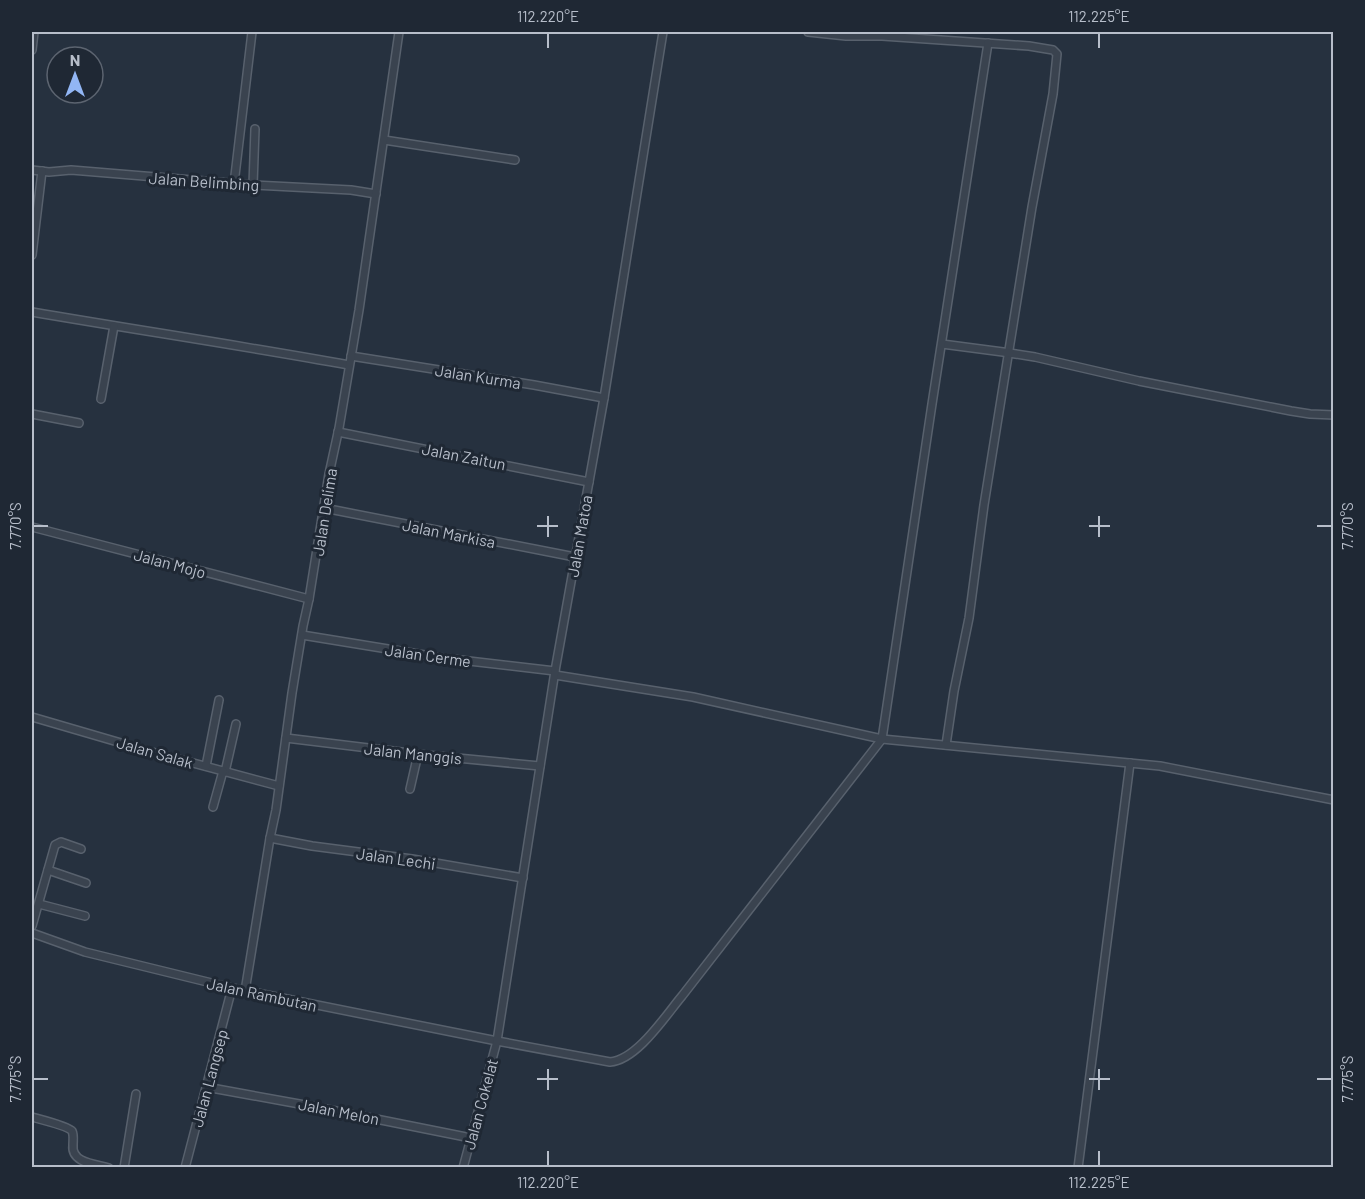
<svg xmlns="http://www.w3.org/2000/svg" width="1365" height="1199" font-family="Barlow,sans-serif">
<rect width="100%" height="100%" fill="#26313f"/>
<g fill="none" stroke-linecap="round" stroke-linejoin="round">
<g stroke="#58616d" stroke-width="10">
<g id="minor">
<polyline points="808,32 846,36 882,36 1029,46 1053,50 1057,54 1053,94 1032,207 984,505 969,618 954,691 946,745"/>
<polyline points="32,50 34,32"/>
<polyline points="384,140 515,160"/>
<polyline points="32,170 49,172 71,170 253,185 351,190 376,194"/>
<polyline points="234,184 252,32"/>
<polyline points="253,185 255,129"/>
<polyline points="32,255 42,171"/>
<path d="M32,312c105,18 212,34 317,53"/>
<polyline points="942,344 1003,352 1035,357 1139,381 1291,411 1310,414 1334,415"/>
<polyline points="351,356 534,385 604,398"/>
<polyline points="101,399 114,326"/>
<polyline points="32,414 79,423"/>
<polyline points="338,432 589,482"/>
<polyline points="324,508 575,557"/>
<polyline points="32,527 309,599"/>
<polyline points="302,635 443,658 555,671"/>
<polyline points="555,675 693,697 882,739 1160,766 1334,800"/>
<polyline points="32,717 152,752 279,786"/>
<polyline points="286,738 426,755 540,766"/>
<polyline points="206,766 219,700"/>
<polyline points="225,772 236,724"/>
<polyline points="410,789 418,754"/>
<polyline points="213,807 223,771"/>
<polyline points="270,838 312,846 412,859 523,878"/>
<polyline points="48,870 86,883"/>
<polyline points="39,904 85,916"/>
<polyline points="32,926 55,845 61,842 81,849"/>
<path d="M32,933l53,19 147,36 265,53 113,21c27,-2 56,-47 72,-66l200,-257 50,-335 56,-361"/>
<polyline points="245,991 270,838 276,810 292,693 303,626 309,599 329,474 339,428 359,310 399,32"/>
<polyline points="206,1087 316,1107 471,1138"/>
<path d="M32,1117c7,2 36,9 40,14 2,4 1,9 1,14 -2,18 22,19 36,23"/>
<polyline points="124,1168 136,1094"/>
<polyline points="185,1168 232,988"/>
<polyline points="463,1168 497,1041 555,671 604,398 663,32"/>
<polyline points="1078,1168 1130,763"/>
</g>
</g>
<use href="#minor" stroke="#3a434f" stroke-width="7"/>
</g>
<path fill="none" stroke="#b7beca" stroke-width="2" d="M548,33v15M1099,33v15M548,516v21M1099,516v21M33,526h15M537,526h21M1089,526h21M1317,526h15M548,1069v21M1099,1069v21M33,1079h15M537,1079h21M1089,1079h21M1317,1079h15M548,1151v15M1099,1151v15"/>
<g text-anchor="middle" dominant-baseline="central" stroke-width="6" stroke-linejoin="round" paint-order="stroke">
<g font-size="16" fill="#b7beca" stroke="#1f2834">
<text transform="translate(204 181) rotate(4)">Jalan Belimbing</text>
<text transform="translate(478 376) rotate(9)">Jalan Kurma</text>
<text transform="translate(464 456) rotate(11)">Jalan Zaitun</text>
<text transform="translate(324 512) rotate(-81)">Jalan Delima</text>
<text transform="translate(449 533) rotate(11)">Jalan Markisa</text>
<text transform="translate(579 536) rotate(-80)">Jalan Matoa</text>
<text transform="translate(170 563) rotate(15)">Jalan Mojo</text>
<text transform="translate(428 655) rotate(8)">Jalan Cerme</text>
<text transform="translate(155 752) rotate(16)">Jalan Salak</text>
<text transform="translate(413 753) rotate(6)">Jalan Manggis</text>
<text transform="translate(396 858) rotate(8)">Jalan Lechi</text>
<text transform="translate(262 994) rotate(12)">Jalan Rambutan</text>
<text transform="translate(209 1078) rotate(-75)">Jalan Langsep</text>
<text transform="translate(480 1104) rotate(-75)">Jalan Cokelat</text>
<text transform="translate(339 1111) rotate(11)">Jalan Melon</text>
</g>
</g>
<rect width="1365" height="1199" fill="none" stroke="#1f2834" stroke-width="66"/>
<g transform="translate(75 75)"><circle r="28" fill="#1f2834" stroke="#5c6470" stroke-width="1.5"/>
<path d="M0-4.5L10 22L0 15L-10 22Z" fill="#92b6f4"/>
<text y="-9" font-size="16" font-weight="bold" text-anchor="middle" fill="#b7beca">N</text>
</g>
<rect x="33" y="33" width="1299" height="1133" fill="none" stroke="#b7beca" stroke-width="2"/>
<g font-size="15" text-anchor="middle" fill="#b7beca">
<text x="548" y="22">112.220°E</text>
<text x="1099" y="22">112.225°E</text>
<text transform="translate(16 526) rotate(-90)" y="5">7.770°S</text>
<text transform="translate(1348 526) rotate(-90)" y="5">7.770°S</text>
<text transform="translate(16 1079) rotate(-90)" y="5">7.775°S</text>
<text transform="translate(1348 1079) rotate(-90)" y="5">7.775°S</text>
<text x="548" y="1188">112.220°E</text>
<text x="1099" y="1188">112.225°E</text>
</g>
</svg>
